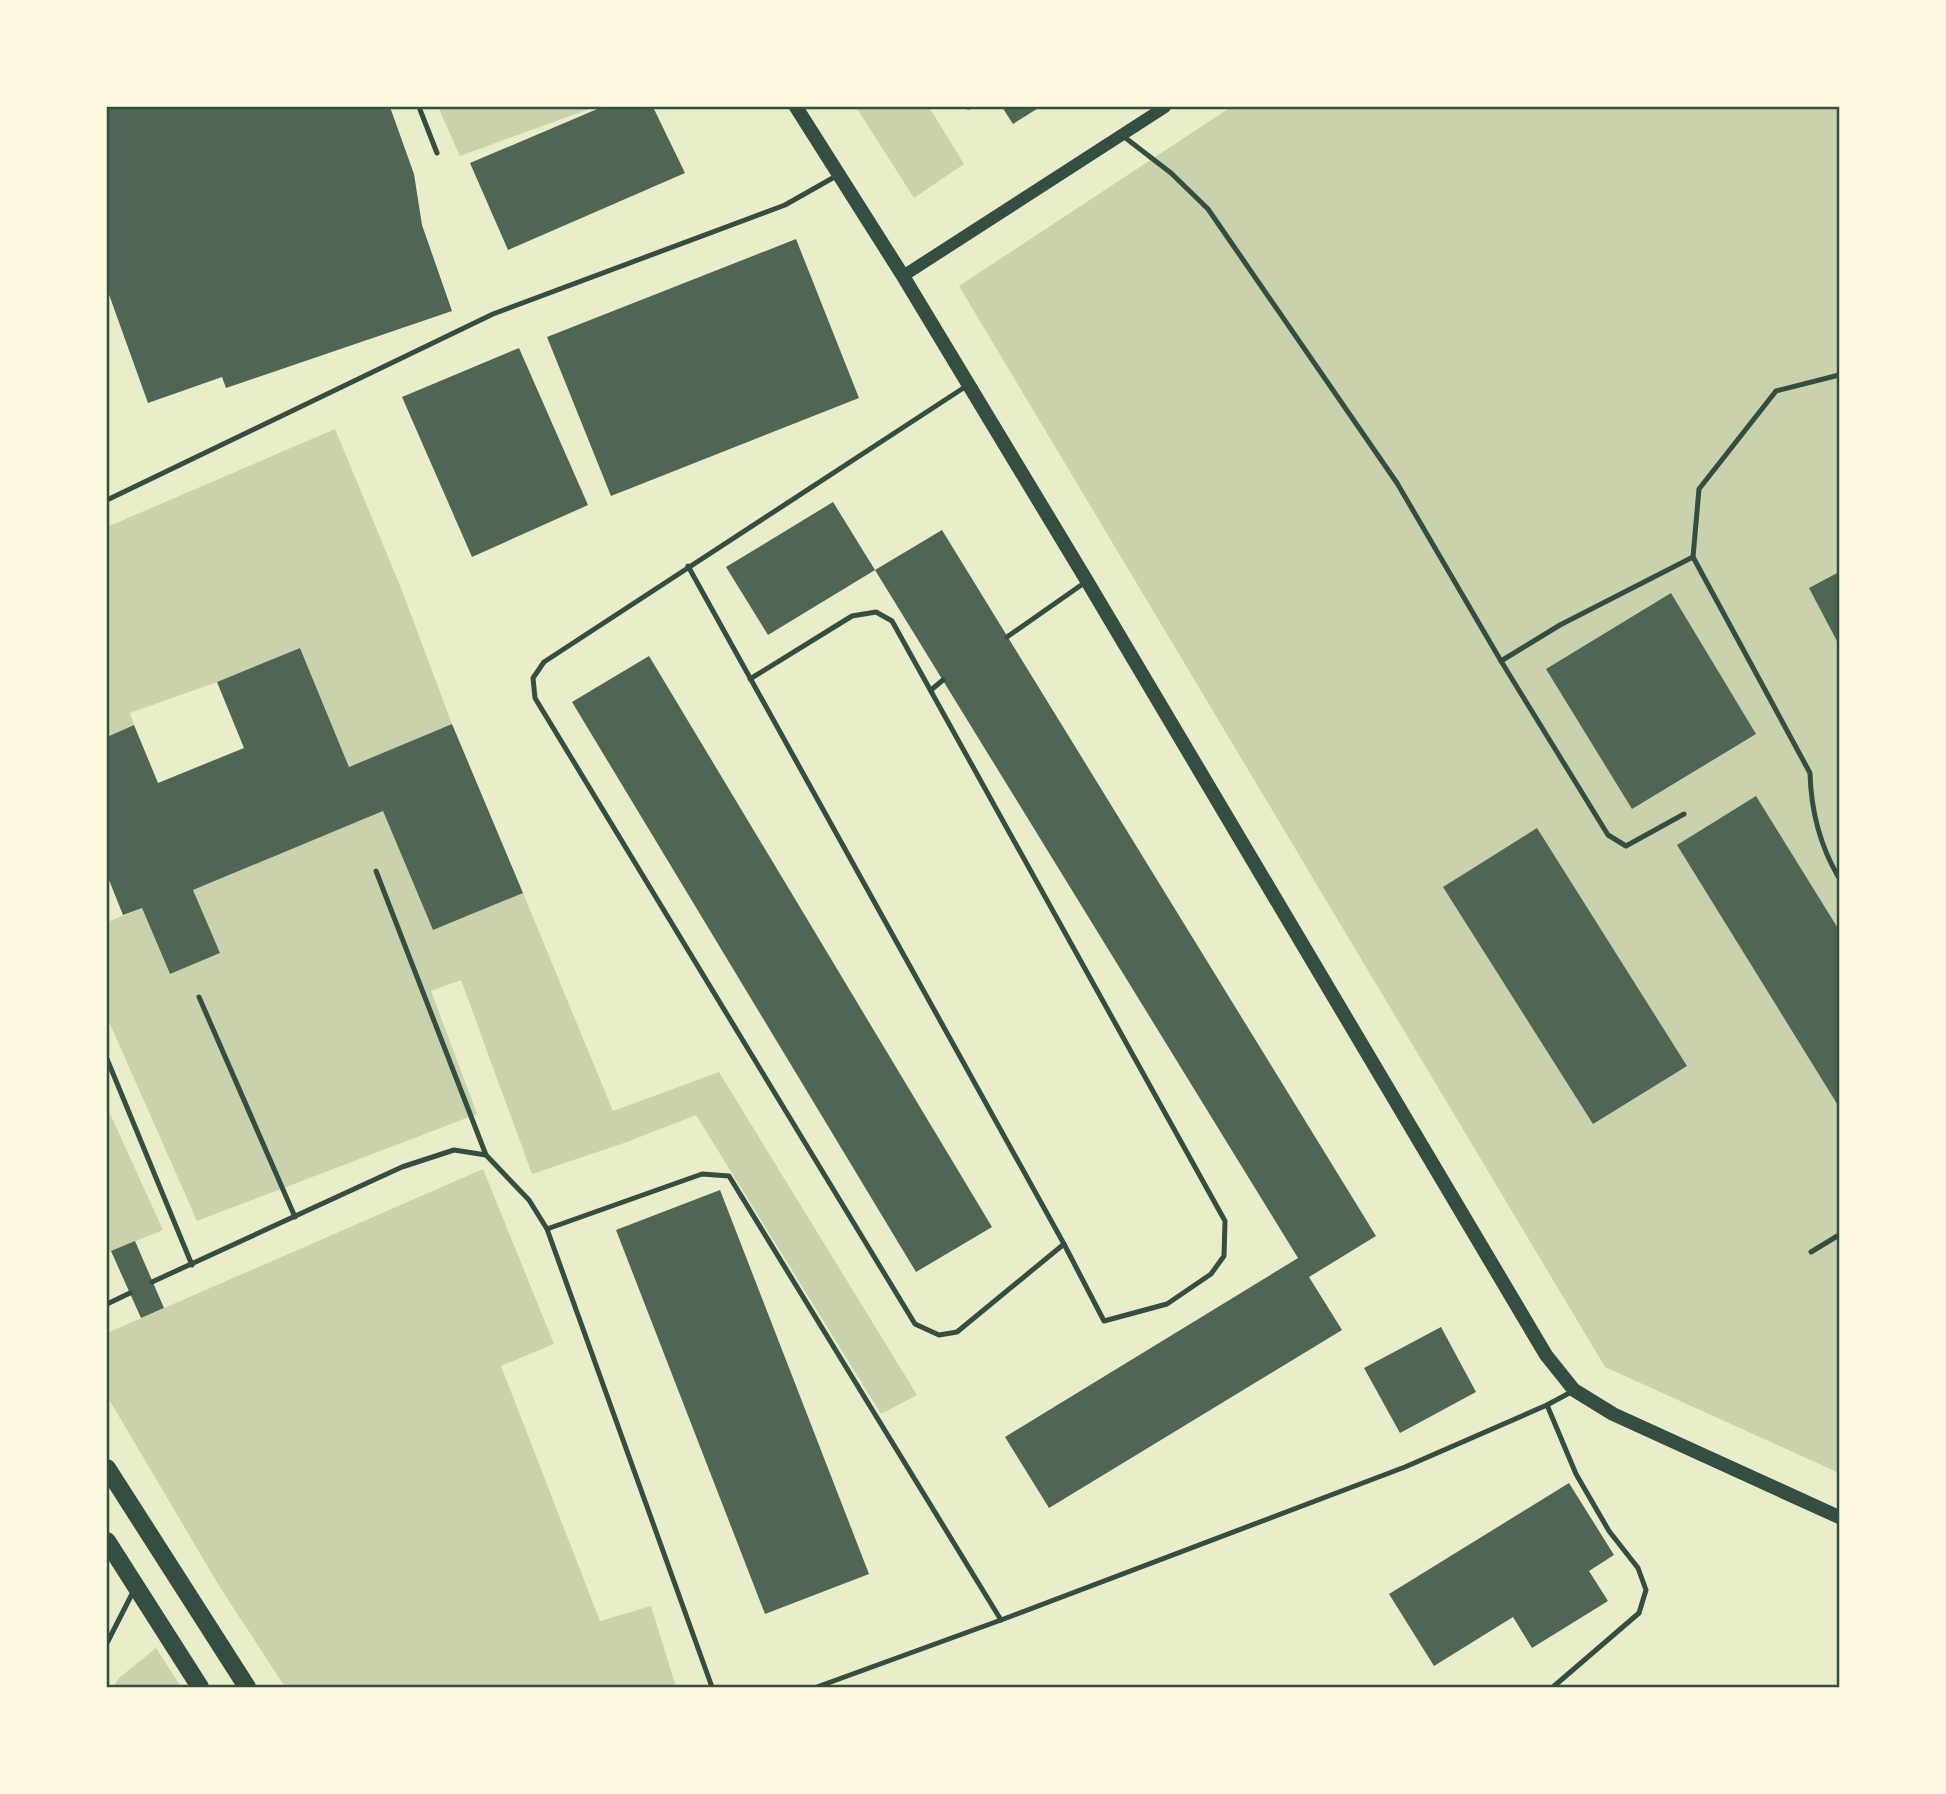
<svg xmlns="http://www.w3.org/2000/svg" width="1946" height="1794" font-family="'Crimson Pro',serif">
<rect width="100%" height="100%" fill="#e9edc9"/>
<g fill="#cad2ad">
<polygon points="438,107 595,107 460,156"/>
<polygon points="856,107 929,107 964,164 914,198"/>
<polygon points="1231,107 1839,107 1839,1473 1605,1367 959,286"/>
<polygon points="335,429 401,588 452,724 349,767 300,648 217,682 130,713 134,725 107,737 107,527"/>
<polygon points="383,811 433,930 523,893 613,1111 719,1072 917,1395 881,1414 696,1115 627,1142 532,1174 461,980 431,991 477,1114 197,1221 107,1017 107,922 142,908 170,974 220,953 193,890"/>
<polygon points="107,1107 163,1230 107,1253"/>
<polygon points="483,1169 554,1344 501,1366 600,1621 651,1606 676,1687 285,1687 221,1589 107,1396 107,1333"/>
<polygon points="156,1648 181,1687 113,1687 119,1678"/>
</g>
<g fill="#4f6655">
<polygon points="107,107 390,107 414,174 422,225 452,311 226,388 222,377 148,403 107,289"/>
<polygon points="602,107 653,107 685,173 508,250 470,163"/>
<polygon points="1002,107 1040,107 1013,124"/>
<polygon points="796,239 859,398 611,496 547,337"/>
<polygon points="519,348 588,505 472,557 402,397"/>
<polygon points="833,502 875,570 768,635 726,567"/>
<polygon points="942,530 1376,1236 1309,1277 1342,1330 1049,1508 1005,1437 1298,1258 875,570"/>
<polygon points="1839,572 1839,645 1809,588"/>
<polygon points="1671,593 1756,734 1632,809 1546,669"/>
<polygon points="300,648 349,767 452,724 523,893 433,930 383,811 193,890 220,953 170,974 142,908 123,915 107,875 107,737 134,725 158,783 244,748 217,682"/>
<polygon points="649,656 992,1227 916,1272 572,702"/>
<polygon points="1756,796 1839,930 1839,1107 1677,845"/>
<polygon points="1537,828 1687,1066 1593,1124 1443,887"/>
<polygon points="720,1190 869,1574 765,1614 616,1230"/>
<polygon points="135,1241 164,1308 141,1318 111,1251"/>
<polygon points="1441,1327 1476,1392 1400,1433 1364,1368"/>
<polygon points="1569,1483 1614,1555 1589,1571 1608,1601 1532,1648 1513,1617 1434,1666 1389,1594"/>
</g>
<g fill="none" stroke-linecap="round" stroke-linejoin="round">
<g stroke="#344e41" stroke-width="5">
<polyline points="419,107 437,153"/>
<polyline points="968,107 969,107"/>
<polyline points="1123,136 1171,173 1208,209 1397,483 1501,661 1560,625 1693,557 1699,489 1776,391 1839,375"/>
<polyline points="968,385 544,662 533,678 535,698 915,1324 939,1335 957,1332 1064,1244"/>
<polyline points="107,500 493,314 785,205 838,175"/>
<path d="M1693,557l117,216c1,37 10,73 29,105"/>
<polyline points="688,566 1064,1244 1104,1321 1167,1304 1211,1274 1224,1256 1225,1221 892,621 876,612 852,616 750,679"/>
<polyline points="1007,637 1087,581"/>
<polyline points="1501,661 1608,835 1626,846 1684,814"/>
<polyline points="931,690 943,680"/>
<polyline points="376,871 486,1155"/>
<polyline points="199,997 295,1217"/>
<polyline points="107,1059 192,1265"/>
<polyline points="547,1229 702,1174 729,1176 1001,1620"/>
<polyline points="1811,1252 1839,1235"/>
<polyline points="152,1282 402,1167 454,1150 486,1155 529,1200 547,1229 712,1687"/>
<polyline points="107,1304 130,1293"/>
<polyline points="1547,1405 1576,1474 1609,1531 1638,1568 1646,1590 1639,1613 1553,1687"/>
<polyline points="107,1643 134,1590"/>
<polyline points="817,1687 1001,1620 1405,1467 1547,1405 1573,1391"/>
</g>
<polyline stroke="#344e41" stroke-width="12" points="903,276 1165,107"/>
<polyline stroke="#344e41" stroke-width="14" points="796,107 903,276 1087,581 1546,1355 1574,1390 1613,1414 1839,1517"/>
<g stroke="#344e41" stroke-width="18">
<polyline points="107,1468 247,1687"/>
<polyline points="107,1541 200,1687"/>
</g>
</g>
<rect width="1946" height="1794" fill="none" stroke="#fefae0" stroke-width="217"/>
<rect x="108" y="108" width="1730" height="1578" fill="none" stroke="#344e41" stroke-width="2.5"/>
</svg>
